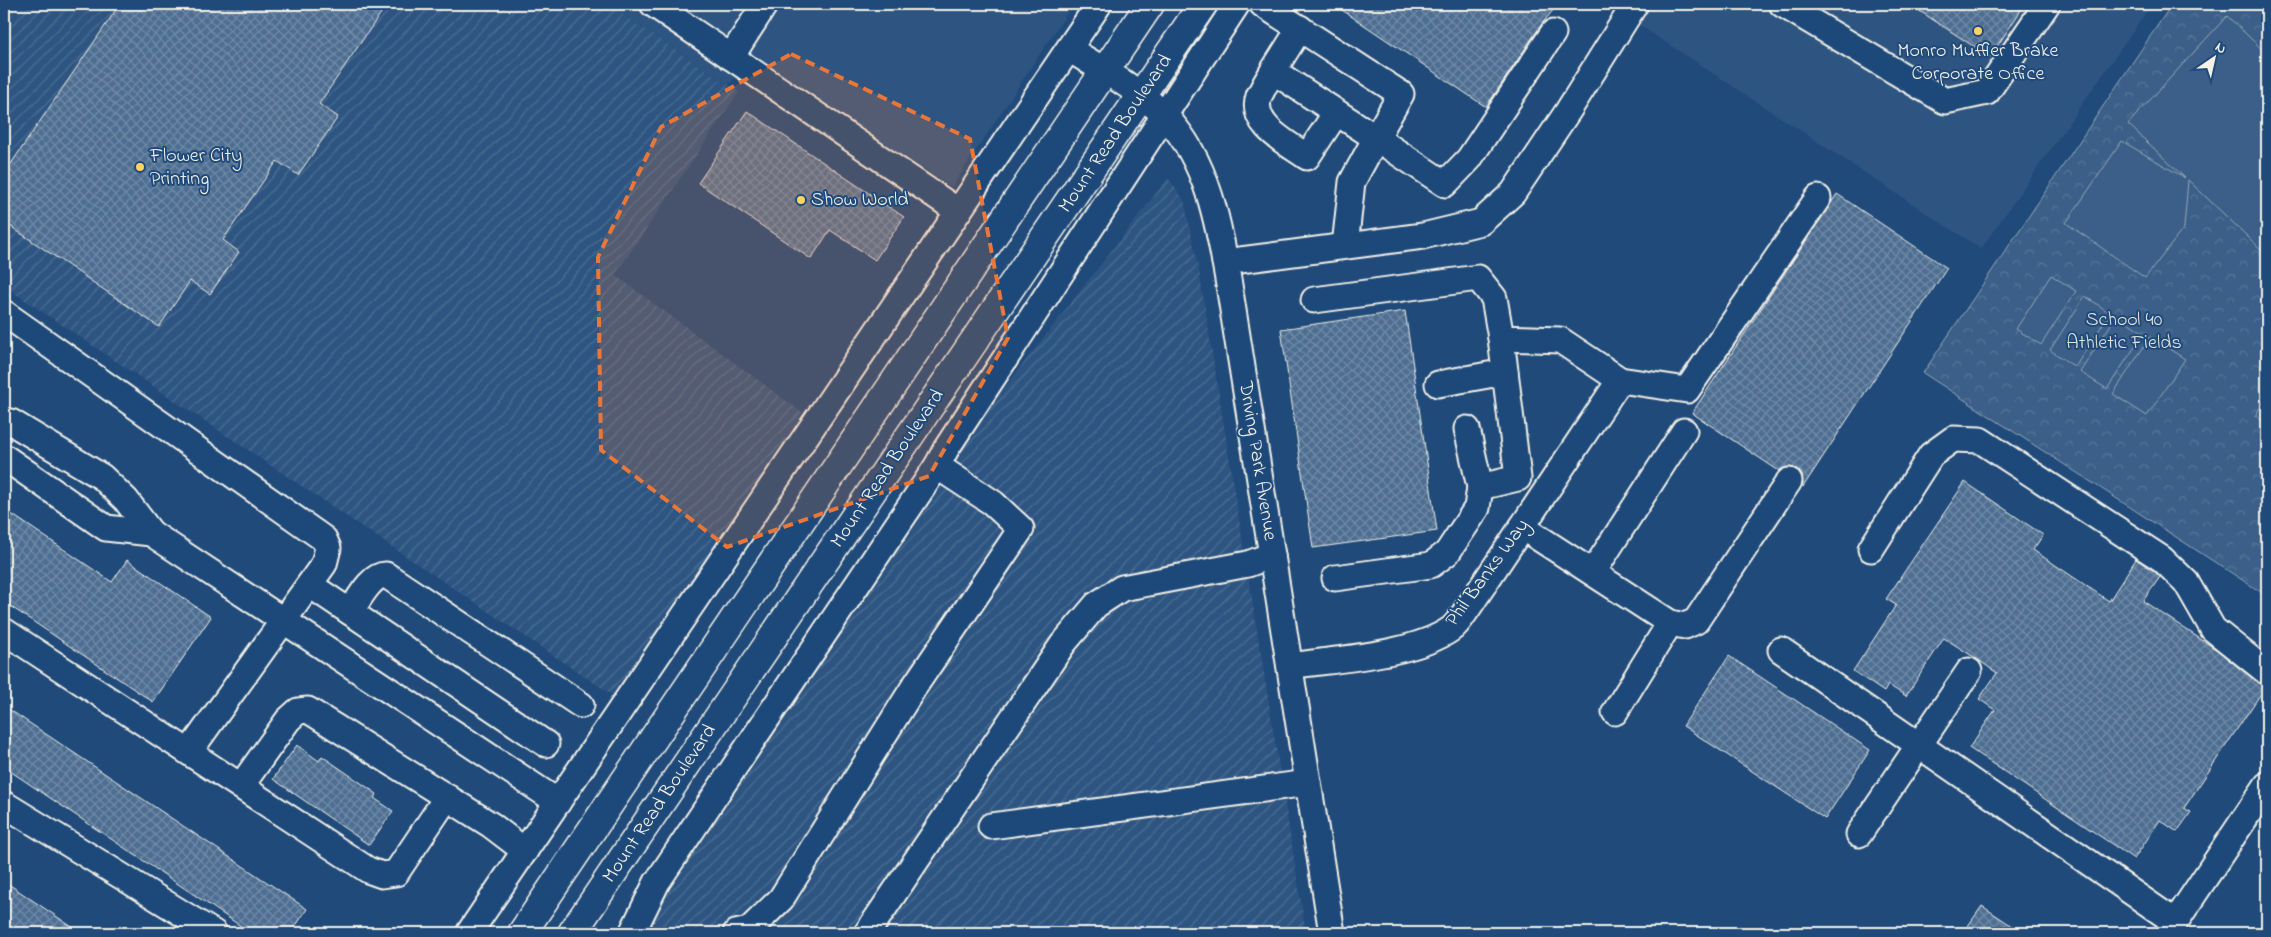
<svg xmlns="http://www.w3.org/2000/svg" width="2271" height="937" font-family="'Indie Flower',sans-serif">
<defs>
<pattern id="industrial-furrows" width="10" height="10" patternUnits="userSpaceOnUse" patternTransform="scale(1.25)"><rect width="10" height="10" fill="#2d5581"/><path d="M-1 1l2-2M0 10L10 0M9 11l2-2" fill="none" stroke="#4c6e93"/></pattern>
<pattern id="park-crowns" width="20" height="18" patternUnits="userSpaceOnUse" patternTransform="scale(1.25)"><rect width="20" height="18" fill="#3a5f88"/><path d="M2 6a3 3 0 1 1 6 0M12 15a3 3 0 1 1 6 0" fill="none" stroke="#577699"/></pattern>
<pattern id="building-cross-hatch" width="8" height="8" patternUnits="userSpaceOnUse" patternTransform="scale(1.25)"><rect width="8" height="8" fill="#4d6e92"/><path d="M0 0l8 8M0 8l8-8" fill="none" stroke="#708aa6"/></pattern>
</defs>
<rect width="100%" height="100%" fill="#1f4a7a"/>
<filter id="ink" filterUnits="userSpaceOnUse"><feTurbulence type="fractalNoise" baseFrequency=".02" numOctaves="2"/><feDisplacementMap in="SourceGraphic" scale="10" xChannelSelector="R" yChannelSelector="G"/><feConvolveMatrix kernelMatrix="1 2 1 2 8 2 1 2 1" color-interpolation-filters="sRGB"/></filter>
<g filter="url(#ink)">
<g fill="#2d5581">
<polygon points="4,4 22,4 4,38"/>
<polygon points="607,4 1073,4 952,187 749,57 729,85"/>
<polygon points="1616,4 2152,4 1981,249 1633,21"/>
</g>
<g fill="url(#industrial-furrows)">
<polygon points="22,4 607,4 739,92 615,275 803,413 615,697 4,286 4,38"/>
<polygon points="1168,178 1184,200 1199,271 1306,933 616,933 840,599"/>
</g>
<polygon fill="url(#park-crowns)" stroke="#97a8b8" points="2172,4 2267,4 2267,596 1923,373"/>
<g fill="#3a5f88" stroke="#97a8b8">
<polygon points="2227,16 2267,54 2267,255 2188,180 2184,228 2145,278 2066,223 2122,141 2185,178 2128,124"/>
<polygon points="2051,275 2076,291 2041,345 2016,329"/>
<polygon points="2085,296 2110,313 2075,367 2050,350"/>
<polygon points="2117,315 2144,333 2107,389 2080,372"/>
<polygon points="2150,337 2185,359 2147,416 2113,394"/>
<polygon points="2267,396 2267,423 2255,416"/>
</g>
<g fill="url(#building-cross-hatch)" stroke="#f4f1e8">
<polygon points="120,4 387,4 319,104 338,117 298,175 277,161 223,240 239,252 210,294 190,281 159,327 4,222 4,174"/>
<polygon points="1333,4 1558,4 1541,25 1486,107"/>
<polygon points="1909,4 2025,4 1990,57"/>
<polygon points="747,111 904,217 875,260 830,230 811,259 698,183"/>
<polygon points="1837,194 1947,268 1803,487 1802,475 1797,469 1789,467 1779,471 1692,413"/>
<polygon points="1405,311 1437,531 1313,548 1281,329"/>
<polygon points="1965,482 2043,535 2033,550 2109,601 2136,559 2154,571 2160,577 2143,601 2217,650 2258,683 2266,686 2184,808 2191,812 2177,832 2160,820 2134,859 1969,748 1995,710 1979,699 1997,673 1977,659 1944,638 1906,696 1888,685 1884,692 1853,671 1896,605 1886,599"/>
<polygon points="4,509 112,582 127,560 211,617 153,702 4,602"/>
<polygon points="1729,656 1870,750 1825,819 1683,726"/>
<polygon points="4,706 307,909 291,933 251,933 4,767"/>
<polygon points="297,745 319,761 322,756 377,794 374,798 393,811 369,845 273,779"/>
<polygon points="4,881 81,933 4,933"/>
<polygon points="1982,906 2023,933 1963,933"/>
</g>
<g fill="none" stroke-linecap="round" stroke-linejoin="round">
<g stroke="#f4f1e8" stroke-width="29">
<g id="minor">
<polyline points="653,4 958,211"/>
<polyline points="1262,4 1401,94 1376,138 1273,71 1300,28"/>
<polyline points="1782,4 1945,101 1987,92 2047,4"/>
<path d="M1069,49c32,20 70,40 97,68 42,44 53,109 63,168l103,648"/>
<polyline points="731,57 765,4"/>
<path d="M1273,71c-5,8 -10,17 -14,25 -10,29 29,47 48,61l29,-44"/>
<polyline points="1345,246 1352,182 1376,138 1445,184 1469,159 1553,33"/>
<polyline points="1225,262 1423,236 1481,222 1513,193 1568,111 1635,4"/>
<polyline points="1314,300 1478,278 1494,298 1501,338 1560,340 1620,380 1687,390 1818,198"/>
<polyline points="4,313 324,539 328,548 324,564 189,752"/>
<polyline points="1438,384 1505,372"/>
<polyline points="11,422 102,477 126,500 151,533"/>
<polyline points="1467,429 1480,487"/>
<polyline points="4,457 106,528 151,533 558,802"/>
<polyline points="937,466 946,449 1237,4"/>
<polyline points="1522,527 1670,623 1685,626 1696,621 1789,481"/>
<polyline points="1871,549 1931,455 1953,439 1980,440 2162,559 2186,582 2213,629 2267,672"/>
<polyline points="1593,572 1684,431"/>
<polyline points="1335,578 1431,565 1447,553 1477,508 1480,487 1518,478 1501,338"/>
<polyline points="310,585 546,744"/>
<path d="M350,612c8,-11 21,-38 36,-37l195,130"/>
<polyline points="4,631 368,870 382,875 396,873 447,797"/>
<polyline points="1781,650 2175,922"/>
<path d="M1290,666c46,-7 124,-11 161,-37 7,-5 12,-14 17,-21l152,-228"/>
<polyline points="1615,712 1670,623"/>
<polyline points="241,786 288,720 298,711 308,710 491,825 525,851"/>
<polyline points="4,804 214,933"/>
<polyline points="991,826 1308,783"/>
<polyline points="1859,834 1969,671"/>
<polyline points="469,933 1099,4"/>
<polyline points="632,933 657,882 937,466 993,503 1021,529 914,687 781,899 749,930 736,933"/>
<polyline points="867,933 1063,644 1096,605 1122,588 1248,564 1272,555"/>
<polyline points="2168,933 2267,785"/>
</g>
</g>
<g stroke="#f4f1e8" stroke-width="31">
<g id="major">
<polyline points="522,933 1150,4"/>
<polyline points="572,933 1203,4"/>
</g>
</g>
<use href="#minor" stroke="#1f4a7a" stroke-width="25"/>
<use href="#major" stroke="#1f4a7a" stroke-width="28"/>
</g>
</g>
<path fill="#ea7738" fill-opacity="0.2" stroke="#ea7738" stroke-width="4" stroke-dasharray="10 6" stroke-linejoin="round" d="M791,54l179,85 38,199 -79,138 -202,71 -126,-97 -3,-193 63,-130z"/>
<g fill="#ffd166" stroke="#1f4a7a" stroke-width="2">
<circle cx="1978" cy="31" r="5"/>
<circle cx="140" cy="167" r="5"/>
<circle cx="801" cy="200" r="5"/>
</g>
<g text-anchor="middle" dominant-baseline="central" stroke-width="4" stroke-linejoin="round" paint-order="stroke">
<g font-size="20" fill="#f4f1e8" stroke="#1f4a7a" text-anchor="start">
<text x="1978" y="51" text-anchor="middle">Monro Muffler Brake<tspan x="1978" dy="23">Corporate Office</tspan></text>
<text x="150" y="156">Flower City<tspan x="150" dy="23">Printing</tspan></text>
<text x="811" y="200">Show World</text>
</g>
<g font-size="20" fill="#f4f1e8" stroke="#1f4a7a">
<text transform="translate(1116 134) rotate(-56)">Mount Read Boulevard</text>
<text transform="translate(1257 461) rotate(81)">Driving Park Avenue</text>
<text transform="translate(888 469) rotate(-56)">Mount Read Boulevard</text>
<text transform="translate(1488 573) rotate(-54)">Phil Banks Way</text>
<text transform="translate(660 804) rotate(-56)">Mount Read Boulevard</text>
</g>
<g font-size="20" fill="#e1e2de" stroke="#1f4a7a">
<text x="2124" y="320">School 40<tspan x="2124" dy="23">Athletic Fields</tspan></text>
</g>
</g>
<rect width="2271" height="937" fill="none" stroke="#1f4a7a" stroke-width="20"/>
<rect x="10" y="10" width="2251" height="917" fill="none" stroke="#f4f1e8" stroke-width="2" filter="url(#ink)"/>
<g transform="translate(2214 58) rotate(34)" stroke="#1f4a7a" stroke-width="4" paint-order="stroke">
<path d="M0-4L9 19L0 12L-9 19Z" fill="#f4f1e8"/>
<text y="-8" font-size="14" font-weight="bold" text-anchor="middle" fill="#f4f1e8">N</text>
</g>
</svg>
